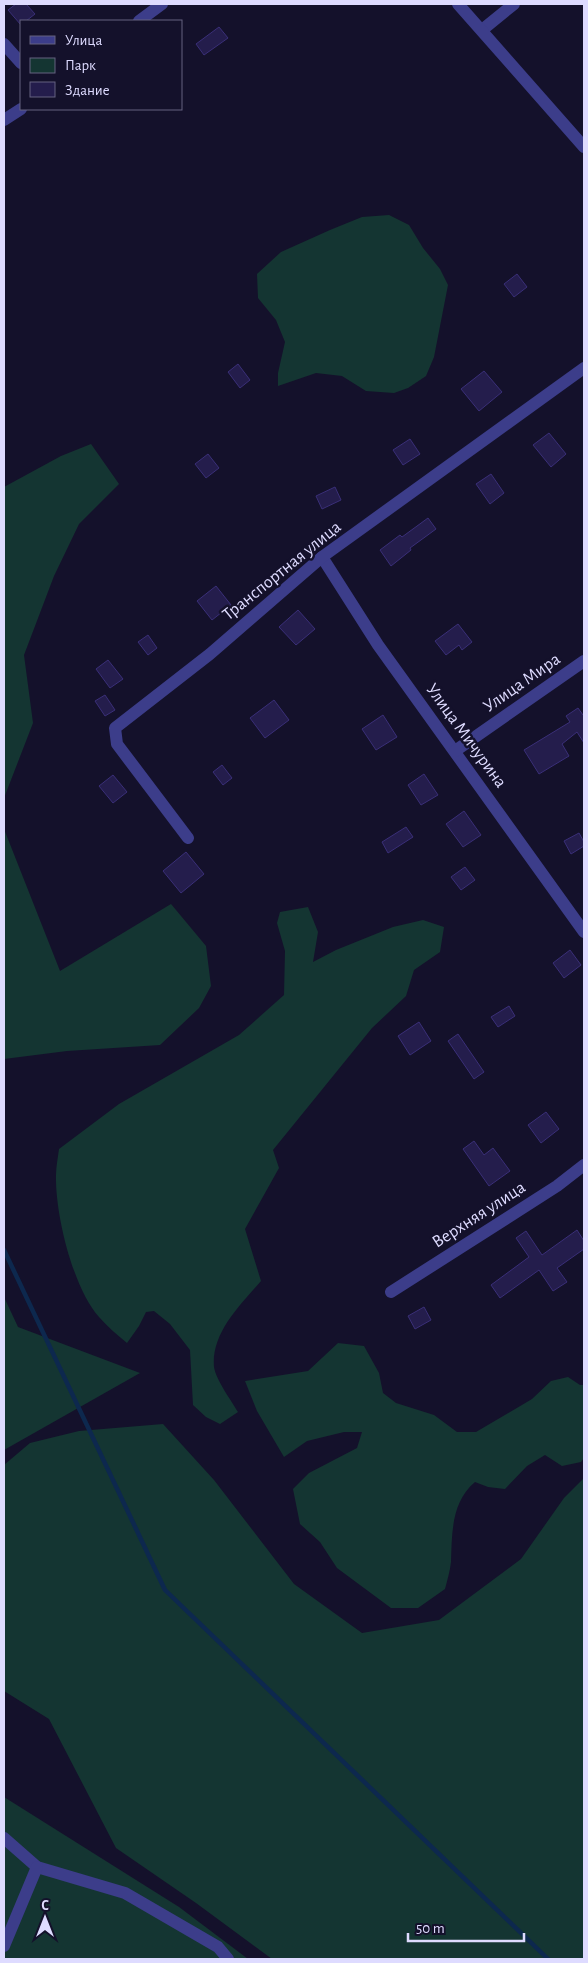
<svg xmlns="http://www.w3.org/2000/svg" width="588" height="1963" font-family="'Alegreya Sans',sans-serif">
<rect width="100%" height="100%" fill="#14112b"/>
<g fill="#143532">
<polygon points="389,215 409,225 423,248 440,269 448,285 434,357 426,376 408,388 394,393 366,391 342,376 316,373 278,386 278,373 285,342 276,320 258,298 257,274 281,252 330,230 362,217"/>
<polygon points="91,444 119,484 79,524 54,576 24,655 33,723 4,798 4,487 61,456"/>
<polygon points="4,829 60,971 171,904 206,946 211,986 199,1008 160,1045 67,1051 4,1059"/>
<path d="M308,907l10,25 -5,30 23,-12 57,-23 30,-7 21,7 -4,25 -26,18 -8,26 -34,32 -99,122 6,18 -34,61 16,52c-21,24 -50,52 -47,86 2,13 17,33 24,45l-18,12 -14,-7 -13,-12 -3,-55 -20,-26 -16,-13 -8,1 -7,14 -12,17c-10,-8 -20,-17 -28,-26 -26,-29 -44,-103 -43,-142 0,-8 2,-18 3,-26l60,-45 120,-69 45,-40 1,-44 -8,-28 3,-11z"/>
<polygon points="4,1297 18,1327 140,1373 4,1450"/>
<path d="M338,1343l26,3 15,27 4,20 13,10 38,12 23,17h19l56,-33 19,-18 17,-4 12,8h4v73l-3,4 -19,4 -17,-11 -18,11 -22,23 -17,-2 -13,-5c-24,20 -23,52 -24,80 -1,9 -4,19 -6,27l-27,19h-27l-54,-40 -17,-26 -20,-18 -7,-35 16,-16 48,-25 5,-16h-18l-37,9 -23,16 -27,-46 -12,-30 63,-10z"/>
<polygon points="163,1424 214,1480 294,1584 362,1633 439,1620 521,1559 564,1498 584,1478 584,1959 272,1959 196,1903 116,1848 49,1719 4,1691 4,1465 30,1443 79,1431"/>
<polygon points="4,1797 179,1907 248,1959 4,1959"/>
</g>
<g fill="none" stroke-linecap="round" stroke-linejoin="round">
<polyline stroke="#0d284e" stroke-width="4.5" points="4,1250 165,1590 548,1959"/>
</g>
<g fill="#241d4c" stroke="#3a2f78">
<polygon points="16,4 26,4 35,14 26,21 21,21 21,25 8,10"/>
<polygon points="219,27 228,38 204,55 196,44"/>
<polygon points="517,274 527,287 514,297 504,284"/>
<polygon points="238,364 250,380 240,388 228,372"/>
<polygon points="484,371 502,392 479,411 461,389"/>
<polygon points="549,433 566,454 551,467 533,445"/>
<polygon points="410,439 420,454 403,465 393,450"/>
<polygon points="208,454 219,468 206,478 195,464"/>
<polygon points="491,474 504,493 490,504 476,484"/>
<polygon points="335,487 341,500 322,509 316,496"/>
<polygon points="428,518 436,529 410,548 411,550 391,566 380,550 400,535 402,537"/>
<polygon points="216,586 231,605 212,620 197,601"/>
<polygon points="298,610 315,629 296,645 279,627"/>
<polygon points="458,624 472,642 462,650 459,645 446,655 435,641"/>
<polygon points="148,635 157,648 148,655 138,642"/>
<polygon points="108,660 123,679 110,688 96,669"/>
<polygon points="105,695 115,710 105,716 95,701"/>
<polygon points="274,700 289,720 265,738 250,718"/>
<polygon points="578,708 583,715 584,714 584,743 577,732 562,744 569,756 539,774 524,750 570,722 566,716"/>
<polygon points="383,715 397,737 376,750 362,729"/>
<polygon points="222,765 232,778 223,785 213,772"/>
<polygon points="424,774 438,795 421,805 408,785"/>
<polygon points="113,775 127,792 113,803 99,786"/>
<polygon points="464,811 481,835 463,847 446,824"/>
<polygon points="406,827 413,837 388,853 382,842"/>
<polygon points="579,833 584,842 584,846 571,854 564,841"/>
<polygon points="186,852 204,874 181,893 163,871"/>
<polygon points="465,867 475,880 461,890 451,877"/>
<polygon points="570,950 581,965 564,978 553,963"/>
<polygon points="509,1006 515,1016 498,1027 491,1017"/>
<polygon points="419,1022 431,1041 410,1055 398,1036"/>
<polygon points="458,1034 484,1072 474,1079 448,1041"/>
<polygon points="546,1112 559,1129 541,1143 528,1125"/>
<polygon points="474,1141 484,1155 493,1148 510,1171 489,1186 463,1149"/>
<polygon points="577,1230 584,1241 584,1249 557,1268 567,1282 553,1291 539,1270 500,1298 491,1285 529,1257 516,1238 526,1231 542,1255"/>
<polygon points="424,1307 431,1320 415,1329 408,1316"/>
</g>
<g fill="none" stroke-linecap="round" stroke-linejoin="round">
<g stroke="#3c3d8a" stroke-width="12">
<polyline points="139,21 162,4"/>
<polyline points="482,30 514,4"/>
<polyline points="4,44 21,63"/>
<polyline points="4,120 21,109"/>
<polyline points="322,557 378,645 584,932"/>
<polyline points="455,751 584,661"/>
<polyline points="188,838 117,744 115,728 210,654 322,557 584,368"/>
<polyline points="391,1292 557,1186 584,1165"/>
<polyline points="4,1838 37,1867 125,1893 218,1947 228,1959"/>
<polyline points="4,1946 37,1867"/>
</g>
<polyline stroke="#3c3d8a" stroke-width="12" points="458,4 584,147"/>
</g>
<g text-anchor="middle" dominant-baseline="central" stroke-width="5" stroke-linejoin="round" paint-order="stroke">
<g font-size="18" fill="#dedbff" stroke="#14112b">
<text transform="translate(282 571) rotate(-39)">Транспортная улица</text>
<text transform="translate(522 683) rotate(-35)">Улица Мира</text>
<text transform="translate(466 736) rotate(54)">Улица Мичурина</text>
<text transform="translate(479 1215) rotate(-33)">Верхняя улица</text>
</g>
</g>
<rect width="588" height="1963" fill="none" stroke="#dedbff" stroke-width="10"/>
<rect x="20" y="20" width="162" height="90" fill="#14112b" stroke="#656280"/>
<rect x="30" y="36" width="25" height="8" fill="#3c3d8a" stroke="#656280"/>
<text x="65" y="45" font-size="15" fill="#dedbff">Улица</text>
<rect x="30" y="58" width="25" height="15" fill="#143532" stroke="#656280"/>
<text x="65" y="70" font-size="15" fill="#dedbff">Парк</text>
<rect x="30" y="82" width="25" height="15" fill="#241d4c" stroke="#656280"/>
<text x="65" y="95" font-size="15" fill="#dedbff">Здание</text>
<g transform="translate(45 1918)" stroke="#14112b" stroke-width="4" paint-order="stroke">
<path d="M0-4L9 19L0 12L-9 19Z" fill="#dedbff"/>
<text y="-8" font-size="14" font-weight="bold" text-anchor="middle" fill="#dedbff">С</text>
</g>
<path d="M408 1933v8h116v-8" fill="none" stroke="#dedbff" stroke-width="2.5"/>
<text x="416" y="1933" font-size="15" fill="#dedbff" stroke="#14112b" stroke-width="4" paint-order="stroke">50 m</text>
</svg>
